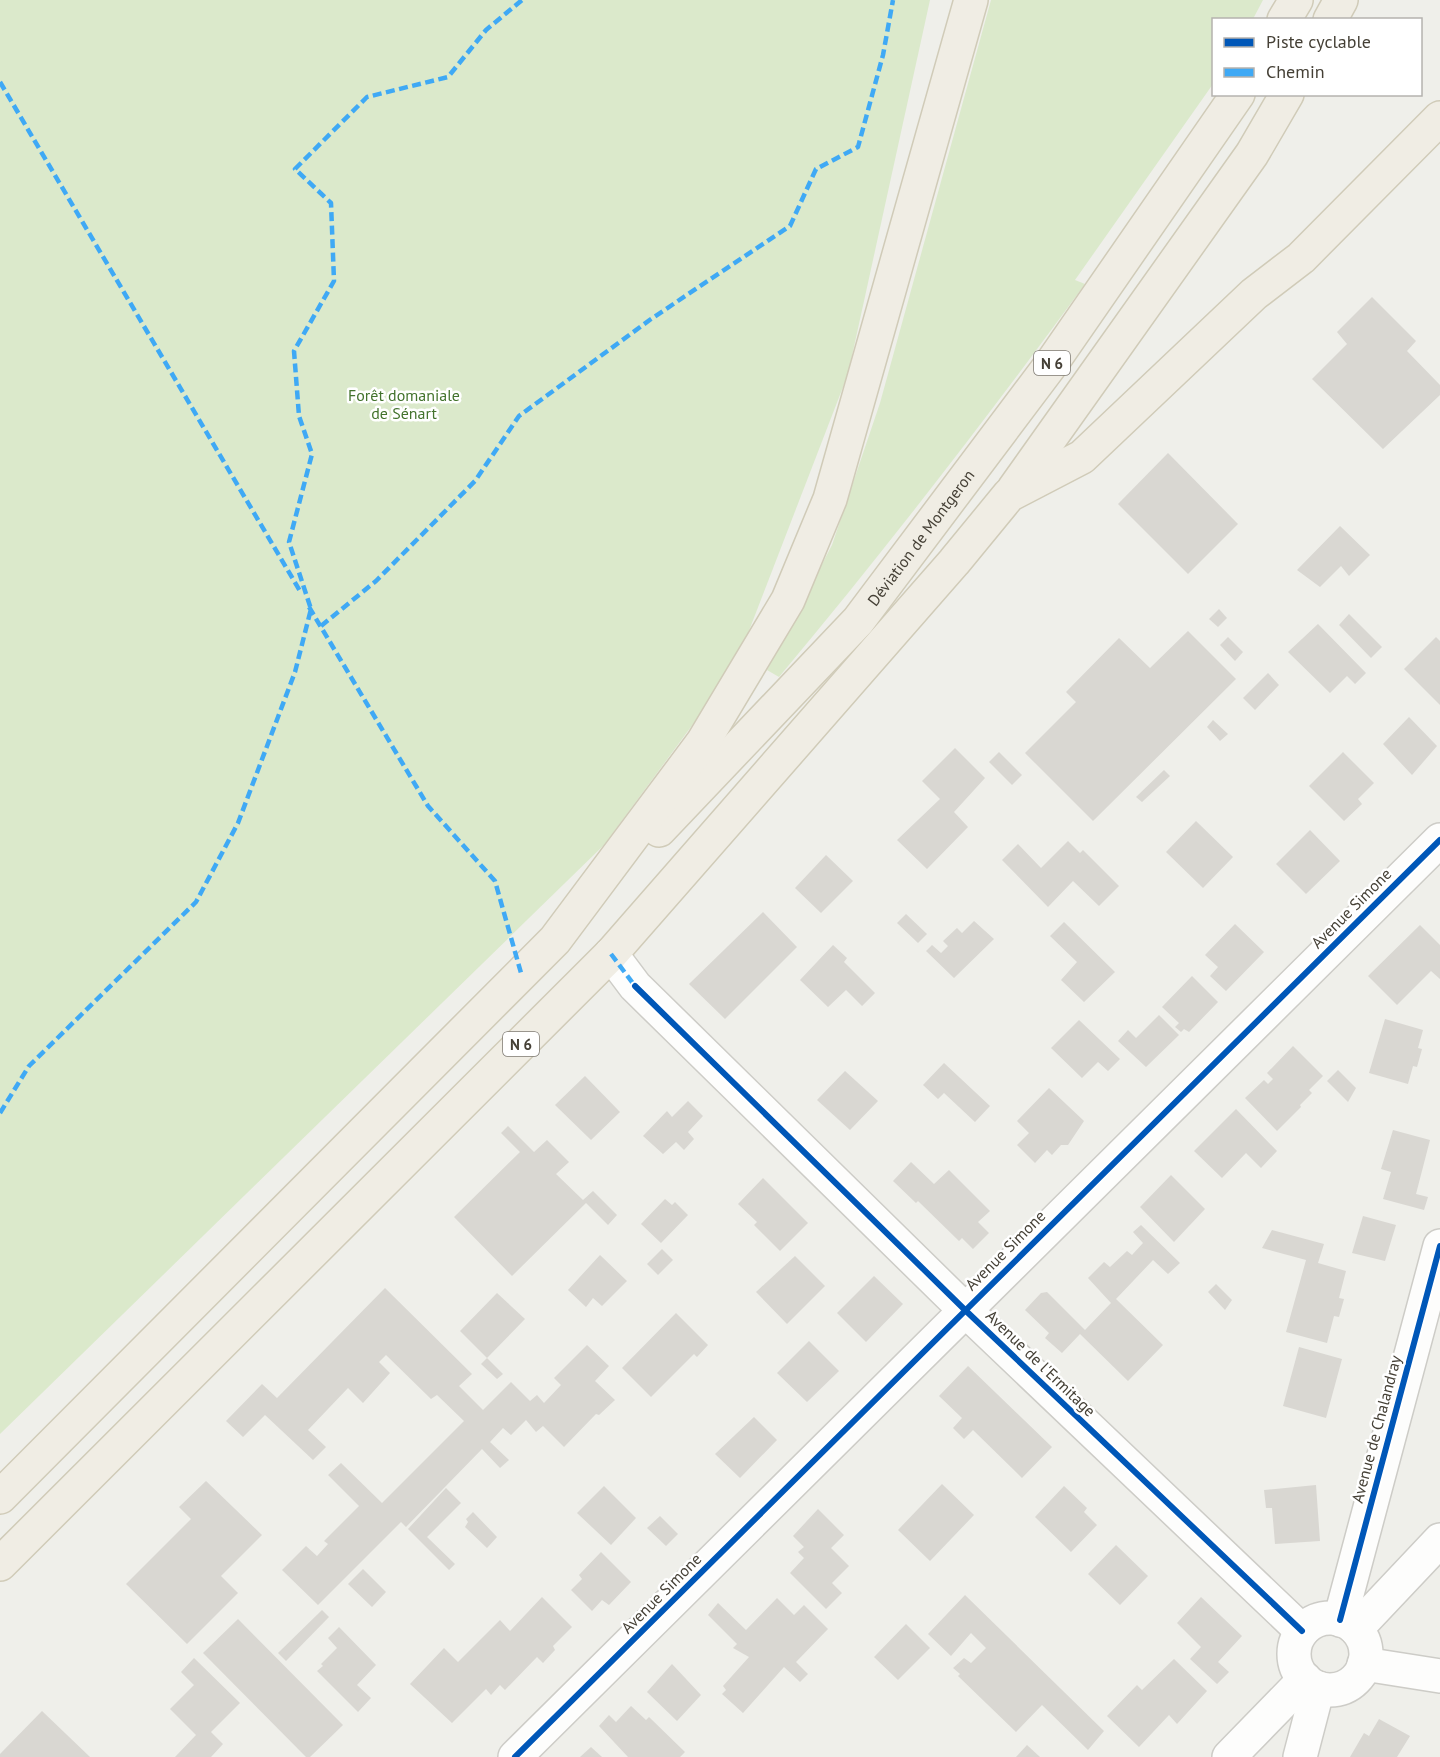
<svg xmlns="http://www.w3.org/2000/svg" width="1440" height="1757" font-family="'PT Sans',sans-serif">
<rect width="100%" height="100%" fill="#efefea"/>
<g fill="#dbe9cb">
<polygon points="0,0 930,0 848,374 735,667 604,845 0,1434"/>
<path d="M991,0h272l-10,19 -39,1 -1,64 -138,196 10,4c-98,134 -199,265 -306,393l-12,-7 65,-125 48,-142z"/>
</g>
<g fill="#d9d7d2">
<polygon points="1372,297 1416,341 1407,351 1440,385 1440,395 1383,449 1312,379 1347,344 1337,332"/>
<polygon points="1168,453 1238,524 1188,574 1118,504"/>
<polygon points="1340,526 1370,555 1349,576 1341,566 1320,587 1297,570"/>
<polygon points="1219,609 1227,618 1218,627 1209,619"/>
<polygon points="1349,614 1382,647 1371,658 1339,625"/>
<polygon points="1318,624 1366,673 1355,684 1347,676 1330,693 1288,652"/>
<polygon points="1188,631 1236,679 1093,821 1025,753 1076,702 1066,692 1119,638 1150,668"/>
<polygon points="1228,637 1243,652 1235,661 1220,645"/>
<polygon points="1436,637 1440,641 1440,705 1404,669"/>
<polygon points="1268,673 1279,685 1255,710 1243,698"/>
<polygon points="1409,717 1437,746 1412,775 1383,744"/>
<polygon points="1213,720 1228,734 1220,741 1207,727"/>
<polygon points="955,748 985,778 954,812 968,827 927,869 897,840 940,799 922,781"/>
<polygon points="999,752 1022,775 1012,785 989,762"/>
<polygon points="1343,752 1374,783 1358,799 1362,804 1344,821 1309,786"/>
<polygon points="1164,770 1170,776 1142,802 1136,797"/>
<polygon points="1196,821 1233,857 1203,888 1166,852"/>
<polygon points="1310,830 1340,861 1306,894 1276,864"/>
<polygon points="1068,841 1080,853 1083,850 1119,886 1099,906 1073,881 1048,907 1002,860 1018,844 1041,868"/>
<polygon points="826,855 853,881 821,913 795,888"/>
<polygon points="763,912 797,947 725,1019 689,984"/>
<polygon points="906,914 927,934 918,943 897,923"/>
<polygon points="974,921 994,939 954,978 926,951 932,945 941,953 948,946 943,941 957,928 962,933"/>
<polygon points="1064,922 1115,972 1084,1002 1061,980 1077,962 1050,936"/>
<polygon points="1235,924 1264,952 1226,991 1210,976 1218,967 1205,955"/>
<polygon points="1420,925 1440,945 1440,979 1431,971 1397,1005 1368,976"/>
<polygon points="833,945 847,958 844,962 875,993 862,1006 846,990 828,1007 800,980"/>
<polygon points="1192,976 1218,1002 1189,1032 1184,1029 1181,1032 1175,1027 1179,1023 1162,1007"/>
<polygon points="1159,1015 1179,1035 1146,1067 1118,1041 1128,1030 1136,1038"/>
<polygon points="1385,1019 1423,1030 1418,1048 1422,1049 1417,1067 1413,1066 1408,1084 1369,1073"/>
<polygon points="1079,1020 1120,1059 1108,1071 1098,1062 1082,1078 1051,1048"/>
<polygon points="1293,1046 1323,1076 1309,1090 1312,1093 1300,1105 1301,1107 1277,1131 1245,1098 1264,1080 1268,1084 1273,1079 1267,1073"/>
<polygon points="944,1063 990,1106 975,1122 944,1093 938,1099 923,1085"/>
<polygon points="1338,1070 1356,1088 1348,1102 1327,1081"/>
<polygon points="845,1071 878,1101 850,1130 817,1100"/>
<polygon points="585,1076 620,1112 591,1140 555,1105"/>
<polygon points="1049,1088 1084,1121 1068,1145 1061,1145 1052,1155 1047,1150 1035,1163 1017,1145 1029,1133 1017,1121"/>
<polygon points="688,1101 703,1116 688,1132 694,1139 684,1150 676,1142 663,1154 643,1136 667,1111 672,1117"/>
<polygon points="1236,1109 1277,1151 1261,1168 1246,1153 1222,1178 1194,1151"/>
<polygon points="508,1126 534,1152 547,1140 569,1162 556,1174 583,1200 593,1191 617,1215 608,1225 586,1203 512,1276 454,1217 520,1152 501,1133"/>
<polygon points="1393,1130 1430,1140 1416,1194 1428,1197 1424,1210 1383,1199 1391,1172 1381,1169"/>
<polygon points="911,1162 934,1184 949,1170 990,1211 978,1222 989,1233 973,1249 962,1238 959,1241 918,1201 916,1203 893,1181"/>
<polygon points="1171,1175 1205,1209 1174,1242 1140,1207"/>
<polygon points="763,1178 808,1223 780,1251 754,1225 757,1222 738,1204"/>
<polygon points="665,1199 672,1205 675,1202 688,1215 661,1243 641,1224"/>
<polygon points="1363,1216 1396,1225 1385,1261 1352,1253"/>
<polygon points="1141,1225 1180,1263 1168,1274 1153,1260 1116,1299 1163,1345 1128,1381 1080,1334 1062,1353 1045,1338 1049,1333 1025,1310 1041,1293 1047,1292 1085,1330 1111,1303 1088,1278 1104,1262 1110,1267 1127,1251 1132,1255 1143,1243 1133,1232"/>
<polygon points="1272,1230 1324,1244 1318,1263 1346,1271 1339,1298 1344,1299 1339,1317 1334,1316 1327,1343 1286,1332 1306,1260 1262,1248"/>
<polygon points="662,1249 673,1260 658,1275 647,1264"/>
<polygon points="600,1255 627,1281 602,1306 593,1298 586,1307 568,1290"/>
<polygon points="795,1256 825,1286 787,1324 756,1292"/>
<polygon points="874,1276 903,1304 866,1342 837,1313"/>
<polygon points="1216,1284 1232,1300 1225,1310 1208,1292"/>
<polygon points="385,1288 472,1374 459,1386 483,1410 511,1382 530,1401 537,1395 544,1403 561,1385 554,1378 587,1345 609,1366 595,1381 615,1400 599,1415 596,1414 564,1447 543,1426 536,1432 526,1420 511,1435 503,1428 490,1442 509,1460 500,1468 482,1449 406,1527 401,1522 318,1605 282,1570 306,1546 317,1556 328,1544 324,1541 359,1506 328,1475 341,1463 382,1503 464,1421 437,1395 431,1399 386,1355 379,1362 390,1373 363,1403 348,1388 308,1430 326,1447 313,1460 265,1415 243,1437 226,1421 262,1384 277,1398"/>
<polygon points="497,1293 525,1319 487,1358 460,1331"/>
<polygon points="676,1313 708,1345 697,1357 694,1354 651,1397 622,1368"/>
<polygon points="809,1341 839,1371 807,1402 777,1373"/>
<polygon points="1299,1347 1342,1359 1326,1418 1283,1406"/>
<polygon points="487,1358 503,1374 497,1379 481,1364"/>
<polygon points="968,1366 1052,1447 1022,1478 973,1430 964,1439 953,1428 962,1418 939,1396"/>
<polygon points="754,1417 777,1440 740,1478 715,1454"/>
<polygon points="206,1481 262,1535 221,1576 238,1593 187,1644 126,1584 191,1519 179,1507"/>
<polygon points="942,1484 974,1515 930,1561 898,1530"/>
<polygon points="1316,1485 1320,1541 1275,1544 1272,1508 1266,1508 1264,1490"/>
<polygon points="604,1486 636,1518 611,1545 577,1513"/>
<polygon points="1064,1486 1087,1508 1084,1512 1097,1525 1071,1552 1035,1517"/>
<polygon points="446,1488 461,1503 427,1537 455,1564 449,1570 408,1529"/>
<polygon points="818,1509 844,1535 831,1548 849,1566 832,1583 842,1593 826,1609 790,1573 804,1558 798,1552 804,1547 793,1536"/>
<polygon points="473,1512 497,1537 487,1548 465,1527 468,1522 466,1519"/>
<polygon points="660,1516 678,1534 666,1546 647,1528"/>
<polygon points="1116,1545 1148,1576 1120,1605 1088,1574"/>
<polygon points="601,1552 631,1582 609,1605 602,1600 592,1611 571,1590 582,1579 579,1575"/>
<polygon points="363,1569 386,1592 372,1607 348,1584"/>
<polygon points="965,1595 1104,1731 1088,1750 1042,1705 1016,1732 958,1676 960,1674 953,1668 964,1658 971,1663 986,1648 971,1633 951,1656 928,1634"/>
<polygon points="542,1597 572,1627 553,1646 555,1650 543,1663 537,1657 505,1690 500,1685 491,1695 486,1689 452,1723 410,1684 444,1648 458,1662 500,1620 510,1631"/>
<polygon points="1201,1597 1242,1636 1218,1662 1229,1672 1217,1684 1190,1659 1201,1647 1177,1623"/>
<polygon points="777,1598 794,1615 804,1605 828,1629 796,1662 808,1674 800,1682 784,1667 743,1713 722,1694 726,1690 723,1686 749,1657 733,1648 737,1644 708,1615 718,1603 746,1630"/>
<polygon points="322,1610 329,1617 286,1661 278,1653"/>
<polygon points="238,1619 343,1725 310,1757 306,1757 203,1653"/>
<polygon points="906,1624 930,1648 898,1680 874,1657"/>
<polygon points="339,1627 376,1665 357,1685 371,1698 358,1712 317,1671 323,1666 321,1664 337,1648 328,1638"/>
<polygon points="194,1658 240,1703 211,1732 223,1744 211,1757 175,1757 196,1735 170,1709 194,1685 181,1672"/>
<polygon points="1174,1659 1207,1691 1177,1724 1169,1715 1139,1747 1107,1716 1137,1685 1142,1690"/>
<polygon points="672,1664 701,1695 677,1721 647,1692"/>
<polygon points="631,1706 646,1720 649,1717 685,1752 680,1757 628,1757 599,1726 609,1715 616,1722"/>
<polygon points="42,1711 90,1757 0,1757 0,1754"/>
<polygon points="1379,1719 1410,1736 1397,1757 1350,1757 1364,1733 1369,1736"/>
<polygon points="1027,1745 1040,1757 1016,1757"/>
<polygon points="591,1747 602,1757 580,1757"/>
</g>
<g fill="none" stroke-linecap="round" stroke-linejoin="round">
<g stroke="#cdccc7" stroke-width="36">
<g id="minor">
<polyline points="611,954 635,986 964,1309 1302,1631"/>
<circle cx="1330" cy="1654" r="36"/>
<polyline points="1340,1620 1440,1246"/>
<polyline points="1356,1629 1440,1540"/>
<polyline points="1364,1664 1440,1676"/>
<polyline points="515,1757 1440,840"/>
<polyline points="1229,1757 1305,1679"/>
<polyline points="1300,1757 1318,1688"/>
</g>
</g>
<g stroke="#d0cbb8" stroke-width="36">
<g id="major">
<polyline points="1284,20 1296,0"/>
<polyline points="1330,20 1341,0"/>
<polyline points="1014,489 1252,154 1287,94"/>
<path id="s1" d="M659,830l199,-209 191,-254 189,-273"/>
<polyline points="0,1497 555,940 703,742 788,600 830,499 971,0"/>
<polyline points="0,1564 611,954 954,562 1009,495 1082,457 1254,294 1301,258 1440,118"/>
</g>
</g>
<use href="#minor" stroke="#fdfdfc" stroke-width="33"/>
<use href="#major" stroke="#f0ede4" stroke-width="33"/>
<g stroke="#3fa9f5" stroke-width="4.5" stroke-dasharray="9 4.5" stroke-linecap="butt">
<polyline points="0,82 300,591"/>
<polyline points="309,607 428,806 495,881 521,973"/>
<polyline points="321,626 376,581 475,481 519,416 651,319 790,226 816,169 858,147 883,55 893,0"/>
<polyline points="611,954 635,986"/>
<polyline points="0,1113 29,1066 196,902 238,823 295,672 311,609 289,542 312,454 299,416 294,351 334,281 331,203 295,169 367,97 448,77 486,30 522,0"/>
</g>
<g stroke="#fff" stroke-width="10">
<g id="cycleway">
<polyline points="635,986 964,1309 1302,1631"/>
<polyline points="1340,1620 1440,1246"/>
<polyline points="515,1757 1440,840"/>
</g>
</g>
<use href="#cycleway" stroke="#0057b8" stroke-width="6"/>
</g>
<g text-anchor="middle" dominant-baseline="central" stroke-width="5" stroke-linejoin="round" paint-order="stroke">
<g fill="#fff" stroke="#7d7972" stroke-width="1.5">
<rect x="1034" y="351" width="36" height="24" rx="4.5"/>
<rect x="503" y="1032" width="36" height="24" rx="4.5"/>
</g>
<g font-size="15" font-weight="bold" fill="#454036">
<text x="1052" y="363">N 6</text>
<text x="521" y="1044">N 6</text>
</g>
<g font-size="16" fill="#43732d" stroke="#fff">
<text x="404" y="395">Forêt domaniale<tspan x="404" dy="18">de Sénart</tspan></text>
</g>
<g font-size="16" fill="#454036" stroke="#fff">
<text stroke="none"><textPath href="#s1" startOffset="393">Déviation de Montgeron</textPath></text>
<text transform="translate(1351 908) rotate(-45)">Avenue Simone</text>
<text transform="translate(1005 1250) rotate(-45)">Avenue Simone</text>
<text transform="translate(1041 1363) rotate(44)">Avenue de l'Ermitage</text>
<text transform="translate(1376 1429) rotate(-75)">Avenue de Chalandray</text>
<text transform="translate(661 1593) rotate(-45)">Avenue Simone</text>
</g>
</g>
<rect x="1212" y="18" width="210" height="78" fill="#ffffff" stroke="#b5b3af" stroke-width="1.5"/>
<rect x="1224" y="38" width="30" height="9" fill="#0057b8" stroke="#b5b3af" stroke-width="1.5"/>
<text x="1266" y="48" font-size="18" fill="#454036">Piste cyclable</text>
<rect x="1224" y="68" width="30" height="9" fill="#3fa9f5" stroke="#b5b3af" stroke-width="1.5"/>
<text x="1266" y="78" font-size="18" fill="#454036">Chemin</text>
</svg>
